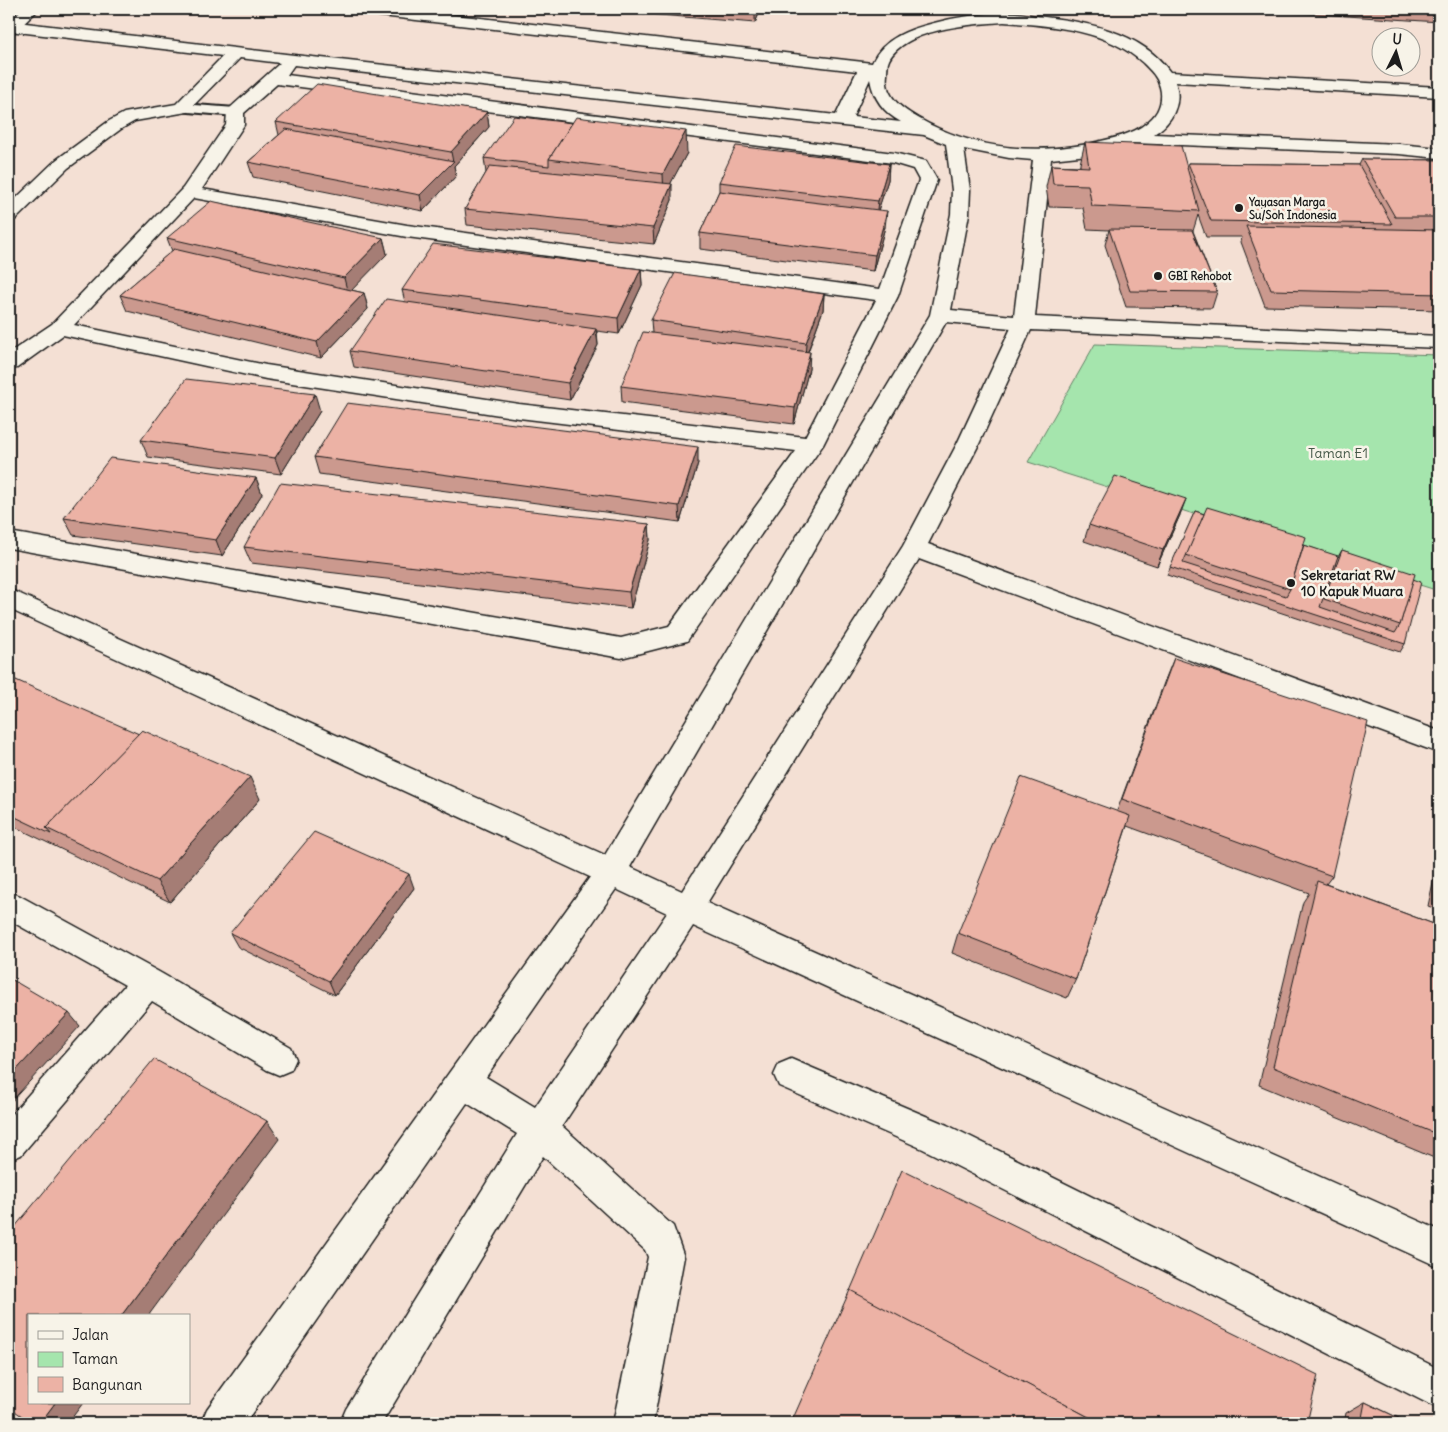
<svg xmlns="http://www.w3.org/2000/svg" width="1448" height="1432" font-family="Delius,sans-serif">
<rect width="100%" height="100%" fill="#f4e0d4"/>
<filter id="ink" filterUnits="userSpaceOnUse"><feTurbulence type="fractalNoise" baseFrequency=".02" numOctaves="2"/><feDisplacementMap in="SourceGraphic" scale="10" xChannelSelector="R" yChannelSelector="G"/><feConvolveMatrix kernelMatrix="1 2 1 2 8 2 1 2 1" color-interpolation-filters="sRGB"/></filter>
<g filter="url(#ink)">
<polygon fill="#a5e5ad" stroke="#608064" points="1095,344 1439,355 1439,591 1028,462"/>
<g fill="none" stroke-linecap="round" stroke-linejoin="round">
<g stroke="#1c1c1c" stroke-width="4">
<polygon id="lane" points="181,104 236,108 242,112 236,116 177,111 175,108 177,105"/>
</g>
<g stroke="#1c1c1c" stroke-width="3">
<g id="street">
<path d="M356,9h46l470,54c11,-25 38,-34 62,-40 22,-6 45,-9 68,-10 11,-1 23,1 34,3 47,5 105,15 134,56l269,15v10l-264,-15c8,21 -3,41 -21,52l245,10 40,4v10l-40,-4 -266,-11 -45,12 -37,4 -16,158 404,19v12l-408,-18 -52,114 -51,100 511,187v22l-520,-194 -212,344 732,327v37l-746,-341 -131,200 111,100 11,31 -31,166h-40l35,-166 -3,-7 -102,-94 -161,267h-42l6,-14 171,-275 -50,-31 -222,320h-44l6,-14 383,-532 -581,-268v-20l596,266 325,-540 21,-101 1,-24 -6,-46 -22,-9 -630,-70 -7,10 607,78 32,8 11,19 -39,116 -75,149 -136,196 -66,17 -612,-110v-16l612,106 48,-12 127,-175 -277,-33 -253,-39 -203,-44 -46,33 -8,1v-16l43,-29 131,-136 43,-63 1,-13 3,-4 50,-45 -40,-5 -53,54 -52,9 -14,8 -53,39 -52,51 -7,2v-16l47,-45 53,-39 15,-8 52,-9 47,-48 -214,-25v-10l285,34 542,60 21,-44 -493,-57 -5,-2zM1004,22c47,4 102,7 139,41 7,7 14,13 17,24 3,11 0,23 -8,31 -13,14 -33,19 -51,23 -61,15 -128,9 -183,-23 -16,-9 -34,-22 -31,-43 0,-5 0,-11 2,-15 17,-32 84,-36 115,-38zM870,79c3,19 14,34 31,43l-48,-5zM277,84l616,79 20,6 6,11 -39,109 -473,-64 -205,-36 42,-64v-12zM964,149l45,9 24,2 -19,156 -63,-6 18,-96 1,-24zM194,198l213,39 469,63 -71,137 -286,-33 -253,-39 -192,-40zM946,322l65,6 -54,116 -54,102 -221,345 -52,-24zM616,889l51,24 -132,194 -49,-30z"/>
<polygon points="9,892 20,896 159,972 291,1048 296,1059 291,1070 279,1075 267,1070 152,1001 21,1155 9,1160 9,1117 125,985 9,920"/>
<polygon points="791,1059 947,1125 1439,1369 1439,1409 923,1149 779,1086 774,1075 779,1064"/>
</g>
</g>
<g stroke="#1c1c1c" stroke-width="3">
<polygon id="secondary" points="22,9 39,9 15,32 9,34 9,21"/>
</g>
<use href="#lane" fill="#f7f3e8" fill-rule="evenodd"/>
<use href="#street" fill="#f7f3e8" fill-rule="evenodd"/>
<use href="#secondary" fill="#f7f3e8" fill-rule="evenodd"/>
</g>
<g fill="#cb998e" stroke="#1c1c1c">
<polygon points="612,9 761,9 755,23 612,11"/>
<polygon points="1240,9 1439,9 1439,22"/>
<polygon points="487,112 489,127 454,166 456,176 423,211 253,177 248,162 279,135 276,122"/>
<polygon points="1085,142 1187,168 1188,163 1359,165 1362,159 1439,160 1439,310 1265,306 1241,242 1242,237 1206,237 1198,215 1193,231 1217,292 1212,308 1126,307 1105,245 1109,230 1087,229 1083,208 1049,207 1046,187 1051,165 1080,166 1080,164"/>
<polygon points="687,153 670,184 672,200 654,244 467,225 465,209 486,173 484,158"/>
<polygon points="889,164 888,180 878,210 885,227 873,271 700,249 700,233 719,191 719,182"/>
<polygon points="167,238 383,238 387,254 351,290 364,293 368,309 321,358 127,311 120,295 172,251"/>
<polygon points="641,269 642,285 619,334 597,331 598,345 570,400 354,367 350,351 405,302 402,290"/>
<polygon points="824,294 823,310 808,352 809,369 794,424 622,402 621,386 652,333 651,320"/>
<polygon points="320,411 281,474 148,457 141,440"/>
<polygon points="314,457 698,463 680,522 319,474"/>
<polygon points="256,478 262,494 222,556 73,535 64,518"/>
<polygon points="1195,511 1304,545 1338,557 1342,550 1413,579 1405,644 1400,652 1167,575"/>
<polygon points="1180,515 1157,566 1084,541 1089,525"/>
<polygon points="649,524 650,540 631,608 251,563 244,547"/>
<polygon points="1174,658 1332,876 1326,884 1439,926 1439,1160 1259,1085 1303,902 1309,893 1127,826 1076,979 1067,998 952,953 958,933 1117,811 1165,680"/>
<polygon points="9,677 260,799 170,902 9,824"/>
<polygon points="1439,854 1439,910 1428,906"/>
<polygon points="414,888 335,995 238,947 230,933"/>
<polygon points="1365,1402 1409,1423 1344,1423 1346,1413"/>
</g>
<g fill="#a57d74" stroke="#1c1c1c">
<polygon points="755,9 761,9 755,23"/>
<polygon points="487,112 489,127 454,166 456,176 423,211 420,195 453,162 451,152"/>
<polygon points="686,131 687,153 664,196 663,174"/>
<polygon points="889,164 888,180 876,217 878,201"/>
<polygon points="672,184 672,200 654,244 653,228"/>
<polygon points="887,211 885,227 873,271 875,255"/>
<polygon points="383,238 387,254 348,294 344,278"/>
<polygon points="641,269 642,285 619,334 618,318"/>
<polygon points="364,293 368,309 321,358 317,342"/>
<polygon points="824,294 823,310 805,359 806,343"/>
<polygon points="596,329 598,345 570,400 568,383"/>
<polygon points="810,352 809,369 794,424 795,408"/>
<polygon points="315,394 320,411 281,474 275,458"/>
<polygon points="698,447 698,463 680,522 679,506"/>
<polygon points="256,478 262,494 222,556 216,540"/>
<polygon points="1186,499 1180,515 1157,566 1163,550"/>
<polygon points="649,524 650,540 631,608 629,592"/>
<polygon points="250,777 260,799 170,902 157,881"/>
<polygon points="409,874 414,888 335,995 329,981"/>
<polygon points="69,1013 80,1026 9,1104 9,1078"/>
<polygon points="267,1121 279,1139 148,1316 121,1316"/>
<polygon points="55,1403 83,1403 68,1423 40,1423"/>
</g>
<g fill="#ecb2a5" stroke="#1c1c1c">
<polygon points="317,84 487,112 451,152 276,122"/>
<polygon points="514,116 572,123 549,159 549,166 484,158"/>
<polygon points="576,117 686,131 663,174 549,159"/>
<polygon points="286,129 454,161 420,195 248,162"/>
<polygon points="1085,142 1181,146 1199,211 1092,206 1088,185 1053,184 1051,165 1089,167"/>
<polygon points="736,146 889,164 878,201 719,182"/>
<polygon points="1362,159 1439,160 1439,217 1395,217"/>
<polygon points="1188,163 1359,165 1392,224 1211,221"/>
<polygon points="490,166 672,184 653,228 465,209"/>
<polygon points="719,191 887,211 875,255 700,233"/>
<polygon points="211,201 383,238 344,278 167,238"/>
<polygon points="1246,226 1439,230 1439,294 1271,290"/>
<polygon points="1109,229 1192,230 1217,292 1130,291"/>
<polygon points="433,244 641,269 618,318 402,290"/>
<polygon points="174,249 364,293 317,342 120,295"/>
<polygon points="675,273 824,294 806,343 651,320"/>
<polygon points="386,299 596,329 568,383 350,351"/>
<polygon points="643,332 810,352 795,408 621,386"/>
<polygon points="186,379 315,394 275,458 141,440"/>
<polygon points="347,403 698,447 679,506 314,457"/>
<polygon points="110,458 256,478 216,540 64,518"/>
<polygon points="1115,476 1186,499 1163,550 1089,525"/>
<polygon points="280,483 649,524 629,592 244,547"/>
<polygon points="1207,507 1306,537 1290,589 1186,555"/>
<polygon points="1195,511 1204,514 1183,563 1286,596 1290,589 1304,545 1338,556 1320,607 1395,633 1400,625 1413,579 1421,582 1405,644 1170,567"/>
<polygon points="1342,550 1415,574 1400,625 1324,599"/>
<polygon points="1174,658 1368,722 1332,876 1122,799"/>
<polygon points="9,677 139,734 46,828 51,834 9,814"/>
<polygon points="142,730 250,777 157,881 46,828"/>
<polygon points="1021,777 1130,816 1076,979 958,933"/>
<polygon points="314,832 409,874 329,981 230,933"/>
<polygon points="1317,881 1439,926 1439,1135 1273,1067"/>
<polygon points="9,978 69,1013 9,1078"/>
<polygon points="154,1059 267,1121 121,1316 29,1316 29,1403 55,1403 40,1423 32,1423 9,1407 9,1234"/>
<polygon points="902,1170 1318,1375 1307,1423 1100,1423 850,1291"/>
<polygon points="850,1290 1100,1423 791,1423"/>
<polygon points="1365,1402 1409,1423 1361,1423"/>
</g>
</g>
<g fill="#1c1c1c" stroke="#f7f3e8" stroke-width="2">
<circle cx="1239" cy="208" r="5"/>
<circle cx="1158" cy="276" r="5"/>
<circle cx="1291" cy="583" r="5"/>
</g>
<g text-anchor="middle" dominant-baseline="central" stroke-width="5" stroke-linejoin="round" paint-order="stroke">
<g font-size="11" font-weight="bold" fill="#1c1c1c" stroke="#f7f3e8" text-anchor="start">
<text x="1249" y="202">Yayasan Marga<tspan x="1249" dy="13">Su/Soh Indonesia</tspan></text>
<text x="1168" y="276">GBI Rehobot</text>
</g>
<g font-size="14" fill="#455848" stroke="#f7f3e8">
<text x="1338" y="453">Taman E1</text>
</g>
<g font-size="14" font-weight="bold" fill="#1c1c1c" stroke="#f7f3e8" text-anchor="start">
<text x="1301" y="575">Sekretariat RW<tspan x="1301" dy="16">10 Kapuk Muara</tspan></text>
</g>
</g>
<rect width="1448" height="1432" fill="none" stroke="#f7f3e8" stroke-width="30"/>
<rect x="15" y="15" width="1418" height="1402" fill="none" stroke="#1c1c1c" stroke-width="2" filter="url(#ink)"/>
<rect x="28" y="1314" width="162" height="90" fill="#f7f3e8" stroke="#9f9d96"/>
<rect x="38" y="1331" width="25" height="8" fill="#f7f3e8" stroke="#9f9d96"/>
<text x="72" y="1340" font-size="15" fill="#1c1c1c">Jalan</text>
<rect x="38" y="1352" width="25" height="15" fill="#a5e5ad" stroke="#9f9d96"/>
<text x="72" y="1364" font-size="15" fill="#1c1c1c">Taman</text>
<rect x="38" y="1377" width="25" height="15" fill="#ecb2a5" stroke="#9f9d96"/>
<text x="72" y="1390" font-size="15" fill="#1c1c1c">Bangunan</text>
<g transform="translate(1396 52) rotate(5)"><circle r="24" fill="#f7f3e8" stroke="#9f9d96"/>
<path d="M0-4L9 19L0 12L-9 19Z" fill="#1c1c1c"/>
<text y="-8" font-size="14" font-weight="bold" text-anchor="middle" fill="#1c1c1c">U</text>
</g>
</svg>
